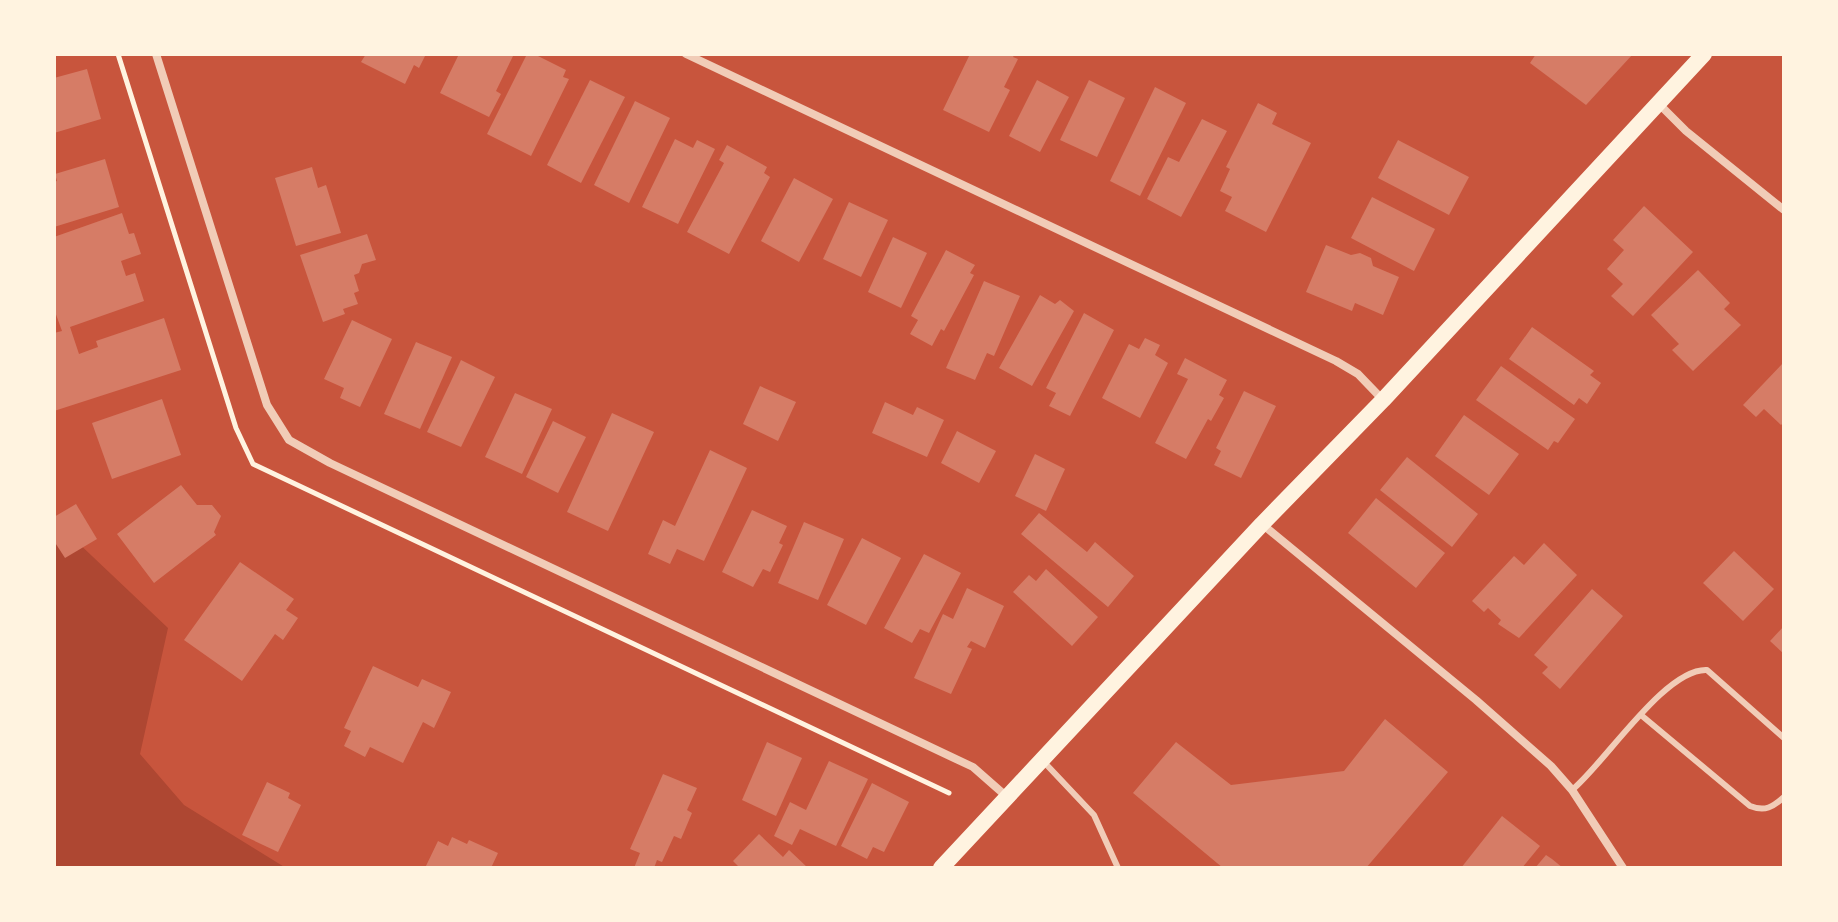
<svg xmlns="http://www.w3.org/2000/svg" width="1838" height="922" font-family="Commissioner,sans-serif">
<rect width="100%" height="100%" fill="#c8553d"/>
<polygon fill="#ae4732" points="54,520 168,628 140,754 184,805 286,868 54,868"/>
<g fill="#d67c66">
<polygon points="366,54 426,54 419,68 414,65 405,84 361,62"/>
<polygon points="459,54 514,54 496,91 501,94 489,117 440,93"/>
<polygon points="527,54 534,54 566,70 563,77 569,79 531,156 487,134"/>
<polygon points="970,54 1015,54 1013,57 1018,59 1004,87 1010,90 989,132 943,110"/>
<polygon points="1536,54 1633,54 1586,105 1530,63"/>
<polygon points="87,69 101,119 54,133 54,78"/>
<polygon points="590,80 625,97 581,183 547,165"/>
<polygon points="1037,80 1069,97 1040,152 1009,136"/>
<polygon points="1089,80 1125,98 1097,157 1060,140"/>
<polygon points="1155,87 1186,103 1140,196 1110,181"/>
<polygon points="635,101 670,118 629,203 594,185"/>
<polygon points="1258,103 1277,113 1272,124 1311,143 1266,232 1225,211 1232,197 1220,191 1230,169 1226,167"/>
<polygon points="1202,119 1227,131 1181,217 1147,199 1168,157 1179,162"/>
<polygon points="675,139 693,148 697,140 715,149 678,224 642,207"/>
<polygon points="1398,140 1469,177 1449,215 1378,178"/>
<polygon points="727,145 767,167 764,173 770,177 729,254 687,232 724,163 719,160"/>
<polygon points="105,159 119,207 54,227 54,182 57,181 55,174"/>
<polygon points="312,167 318,188 326,185 341,233 296,246 275,178"/>
<polygon points="794,178 833,199 799,262 761,241"/>
<polygon points="1372,197 1435,229 1414,271 1351,238"/>
<polygon points="849,202 888,220 861,277 823,259"/>
<polygon points="1644,206 1693,252 1633,316 1611,296 1623,284 1607,269 1624,250 1613,240"/>
<polygon points="122,213 129,234 134,233 141,254 121,261 126,276 135,273 144,301 70,327 79,354 98,347 96,341 164,318 181,370 54,411 54,333 62,331 54,309 54,237"/>
<polygon points="367,234 376,260 362,264 359,273 354,275 359,291 354,293 358,304 343,309 345,314 323,322 300,255"/>
<polygon points="893,237 927,253 901,308 868,292"/>
<polygon points="1326,245 1351,255 1360,253 1371,258 1373,266 1399,277 1383,315 1355,303 1352,311 1306,292"/>
<polygon points="946,250 975,265 970,273 974,275 944,331 941,329 932,346 910,334 918,320 911,316"/>
<polygon points="1698,270 1730,303 1724,309 1741,325 1693,371 1672,350 1679,344 1651,315"/>
<polygon points="984,281 1020,296 994,356 987,353 975,380 946,368"/>
<polygon points="1040,295 1055,304 1060,300 1074,311 1032,386 999,368"/>
<polygon points="1084,313 1114,330 1070,416 1049,406 1056,393 1046,388"/>
<polygon points="352,320 392,339 360,407 340,398 344,388 324,379"/>
<polygon points="1532,327 1594,371 1590,375 1601,383 1587,404 1579,398 1574,405 1509,359"/>
<polygon points="1145,338 1160,345 1155,355 1168,363 1140,418 1102,398 1129,344 1139,349"/>
<polygon points="416,342 452,357 420,429 384,414"/>
<polygon points="1185,358 1227,380 1219,395 1224,398 1211,421 1208,419 1186,459 1155,443 1188,379 1177,374"/>
<polygon points="461,360 495,377 461,447 427,432"/>
<polygon points="1784,362 1784,422 1781,425 1764,409 1756,417 1743,405"/>
<polygon points="1501,366 1575,419 1558,443 1554,441 1548,450 1476,400"/>
<polygon points="760,386 796,402 778,441 743,424"/>
<polygon points="1244,391 1276,406 1241,478 1214,465 1221,451 1216,448"/>
<polygon points="515,393 552,409 522,474 485,457"/>
<polygon points="162,399 181,455 112,479 92,423"/>
<polygon points="885,402 913,415 917,407 944,420 927,457 872,433"/>
<polygon points="612,413 654,432 608,531 567,512"/>
<polygon points="1464,415 1519,454 1489,495 1435,456"/>
<polygon points="553,421 586,437 558,493 526,477"/>
<polygon points="957,431 996,451 979,483 941,463"/>
<polygon points="710,450 747,468 704,561 677,549 670,564 648,554 663,520 675,526"/>
<polygon points="1035,454 1065,469 1046,511 1015,496"/>
<polygon points="1407,457 1478,514 1452,547 1380,490"/>
<polygon points="181,485 197,505 212,505 221,516 214,532 216,535 154,583 117,534"/>
<polygon points="1376,498 1445,553 1416,588 1348,533"/>
<polygon points="76,504 97,539 65,558 54,541 54,517"/>
<polygon points="752,510 787,526 779,543 783,545 770,572 763,569 753,587 722,572"/>
<polygon points="1039,513 1087,552 1095,542 1134,576 1108,607 1021,534"/>
<polygon points="804,522 844,539 818,600 778,583"/>
<polygon points="862,538 901,558 866,625 827,605"/>
<polygon points="1544,543 1577,575 1519,638 1498,624 1501,620 1488,608 1484,612 1472,601 1514,556 1524,565"/>
<polygon points="1734,551 1774,589 1743,621 1703,583"/>
<polygon points="924,554 961,573 929,633 920,629 912,643 884,628"/>
<polygon points="240,562 294,599 286,610 298,618 283,640 275,634 242,681 184,640"/>
<polygon points="1046,569 1098,617 1072,646 1013,592 1029,575 1036,581"/>
<polygon points="967,588 1004,606 985,648 971,641 967,647 972,649 951,694 914,678 943,614 953,619"/>
<polygon points="1592,589 1623,616 1560,689 1542,673 1548,667 1534,655"/>
<polygon points="1784,626 1784,654 1770,641"/>
<polygon points="373,666 418,687 422,679 451,692 434,728 423,722 403,763 370,747 365,757 344,746 351,731 344,728"/>
<polygon points="1385,719 1448,772 1366,868 1223,868 1133,793 1176,742 1231,785 1344,771"/>
<polygon points="767,742 802,758 776,816 742,800"/>
<polygon points="829,761 868,779 836,846 800,829 792,845 774,836 790,802 806,810"/>
<polygon points="663,774 697,788 687,810 692,813 681,839 674,836 662,862 657,860 654,868 634,868 640,853 630,849"/>
<polygon points="267,782 290,793 288,798 301,805 278,852 242,835"/>
<polygon points="872,783 909,802 884,852 873,847 867,859 841,846"/>
<polygon points="1502,816 1540,846 1522,868 1461,868"/>
<polygon points="759,834 783,857 789,850 808,868 740,868 733,861"/>
<polygon points="452,837 467,844 469,840 498,853 491,868 425,868 438,841 448,846"/>
<polygon points="1546,855 1552,859 1563,868 1535,868"/>
</g>
<g fill="none" stroke-linecap="round" stroke-linejoin="round">
<polyline stroke="#fff3e0" stroke-width="5" points="118,54 236,428 253,464 949,793"/>
<g stroke="#f1ccb7" stroke-width="6">
<path d="M1641,715l109,91c15,6 23,1 34,-9"/>
<polyline points="1043,761 1094,815 1118,868"/>
<path d="M1572,790c33,-27 93,-122 135,-120l77,68"/>
</g>
<g stroke="#f1ccb7" stroke-width="8">
<polyline points="156,54 267,405 289,440 330,463 973,767 1006,796"/>
<polyline points="686,54 1336,361 1358,374 1383,400"/>
<polyline points="1658,103 1686,131 1784,210"/>
<polyline points="1262,524 1476,700 1551,766 1572,790 1623,868"/>
</g>
<polyline stroke="#fff3e0" stroke-width="16" points="941,868 1262,524 1383,400 1704,54"/>
</g>
<rect width="1838" height="922" fill="none" stroke="#fff3e0" stroke-width="112"/>
</svg>
